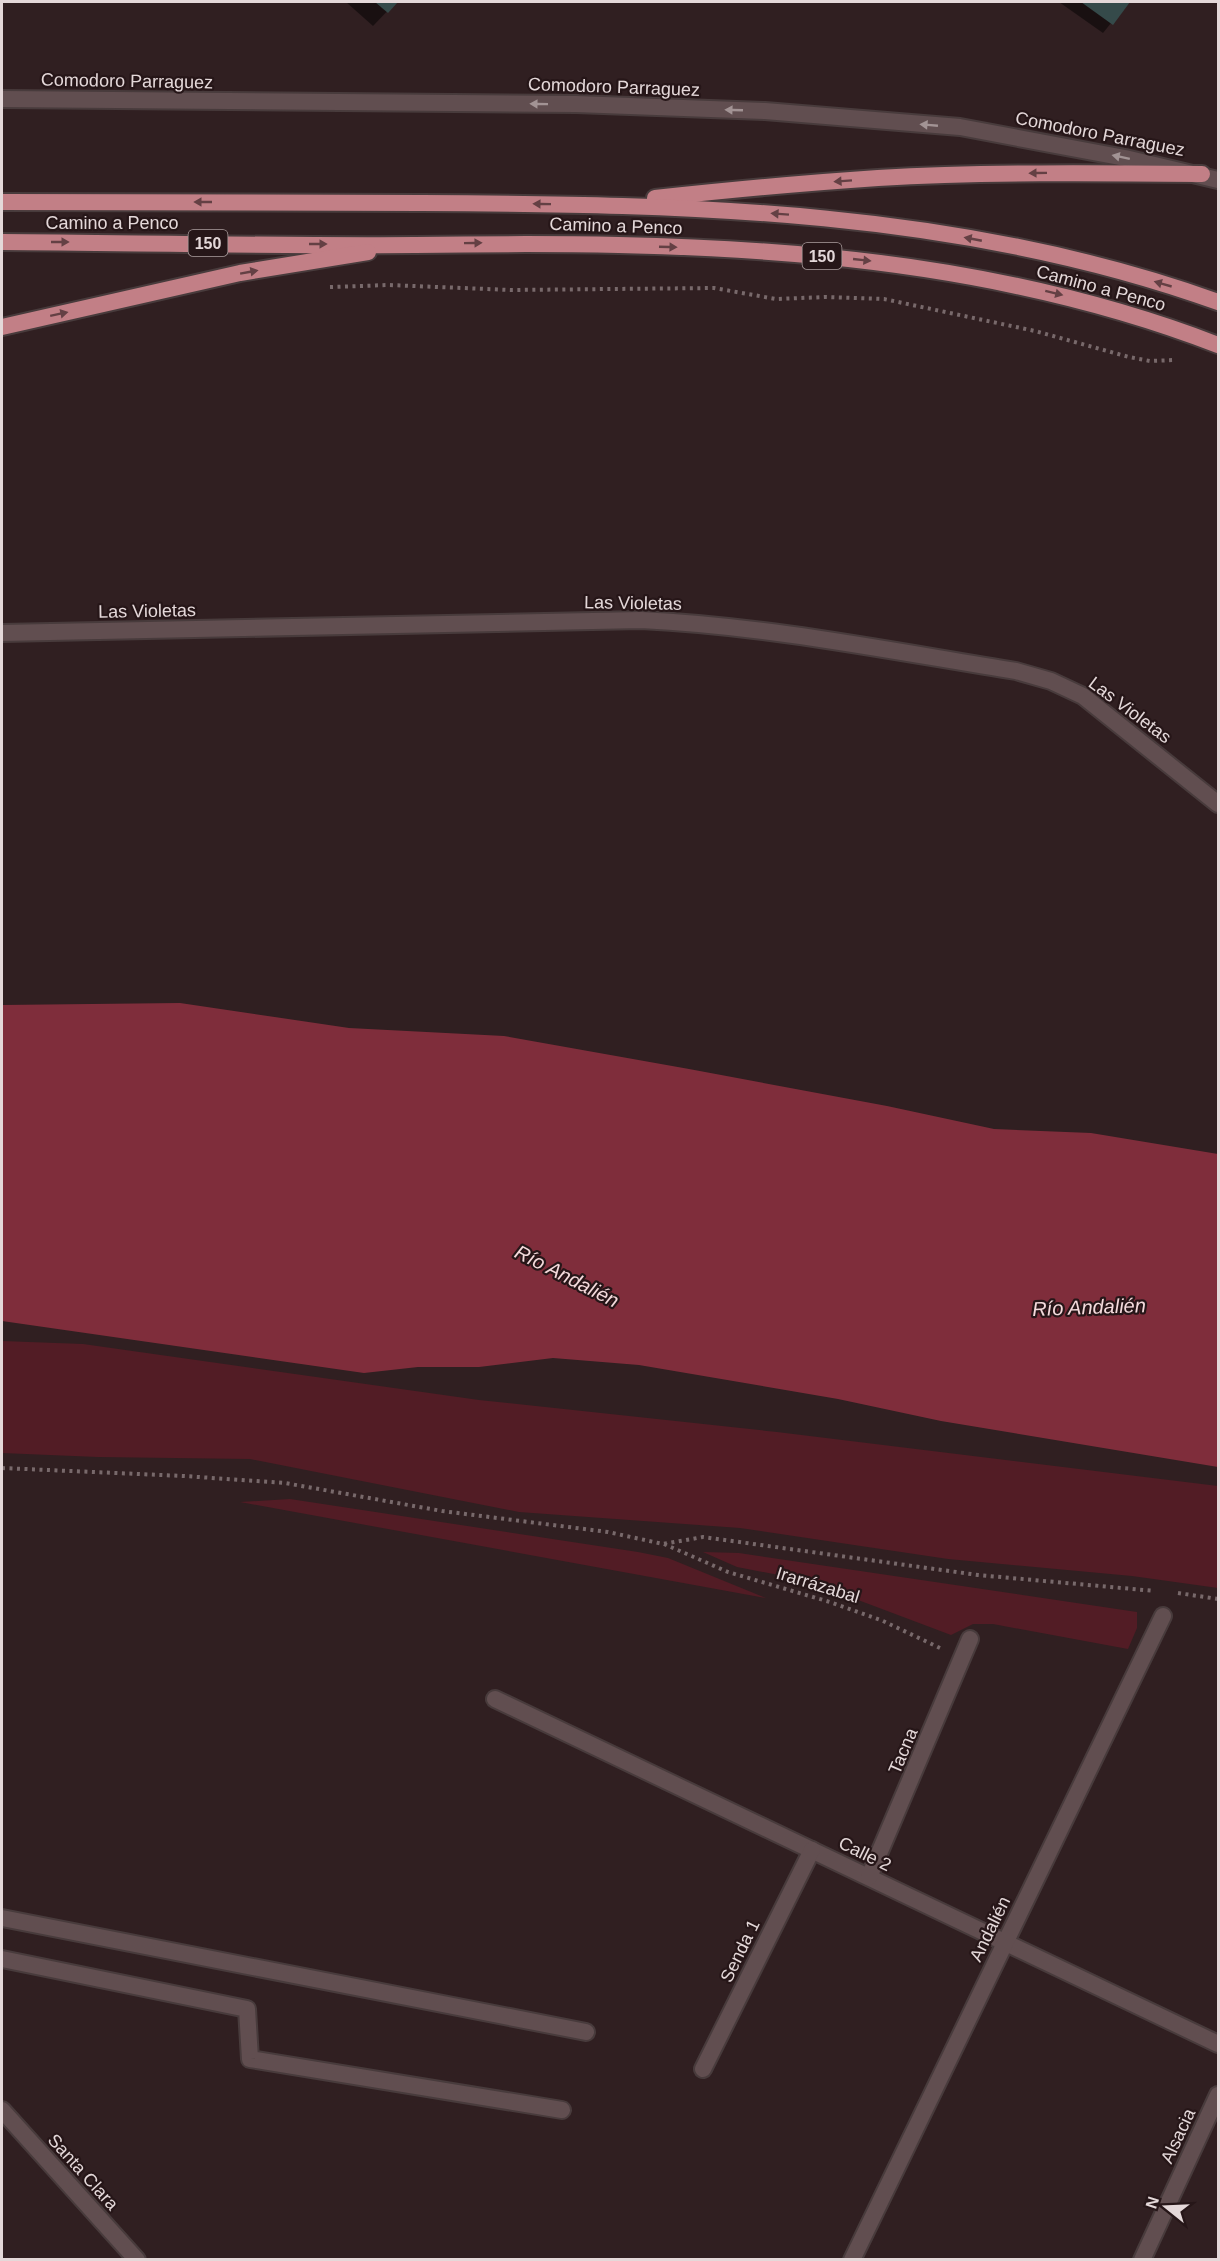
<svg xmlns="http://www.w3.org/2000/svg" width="1220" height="2261" font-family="Helvetica,sans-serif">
<rect width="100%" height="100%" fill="#301f21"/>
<g fill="#521c25">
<polygon points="2,1341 83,1344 479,1400 777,1432 1218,1486 1218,1588 1132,1576 948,1559 740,1528 519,1512 250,1459 98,1457 2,1453"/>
<polygon points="290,1499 638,1552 668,1558 766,1598 240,1502"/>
<polygon points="703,1552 739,1553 1137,1612 1137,1628 1128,1649 993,1624 973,1624 951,1635 805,1580 737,1567"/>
</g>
<polygon fill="#7f2d3b" points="180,1003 349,1028 504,1036 689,1069 887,1106 994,1129 1091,1133 1218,1154 1218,1467 941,1421 838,1399 639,1365 553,1358 479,1367 418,1367 364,1373 2,1321 2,1005"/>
<g fill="#0007">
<polygon points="346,2 396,2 373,26"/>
<polygon points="1059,2 1128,2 1103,33"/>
</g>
<g fill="#354a4a">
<polygon points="375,2 398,2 388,13"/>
<polygon points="1081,2 1130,2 1113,25"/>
</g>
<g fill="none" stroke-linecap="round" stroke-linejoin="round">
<g stroke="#483b3c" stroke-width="20">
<g id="service">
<polyline points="2,1918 586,2032"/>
<polyline points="2,1959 247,2009 250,2059 562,2110"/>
</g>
</g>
<g stroke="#483b3c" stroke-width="20">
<g id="minor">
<path d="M2,633l639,-13c126,6 250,31 375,51l35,10 32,15 135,108"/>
<polyline points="495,1699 1218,2044"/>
<polyline points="869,1877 970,1639"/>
<polyline points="703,2069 812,1850"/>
<polyline points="2,2110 137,2260"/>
<polyline points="852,2260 1163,1616"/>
<polyline points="1142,2260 1218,2095"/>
</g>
</g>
<g stroke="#483b3c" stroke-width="20">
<polyline id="tertiary" points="2,99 576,104 765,111 960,127 1125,158 1218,180"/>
</g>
<g stroke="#483b3c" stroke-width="20">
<g id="trunk">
<path d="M655,198c74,-8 148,-15 223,-20 108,-6 216,-5 324,-4"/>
<path d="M2,202c139,0 279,1 419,1 268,1 542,7 797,99"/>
<path d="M2,242c137,1 275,4 413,3 271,-4 547,1 803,100"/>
<polyline points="2,327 240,273 368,252"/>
</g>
</g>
<g stroke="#78696b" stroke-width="4" stroke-dasharray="3 4.5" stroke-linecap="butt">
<polyline points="330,287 389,285 511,290 714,288 776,299 826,297 884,299 1035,331 1129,357 1150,361 1175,360"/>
<polyline points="2,1468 184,1476 285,1483 442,1511 608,1532 663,1544 703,1537 978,1575 1155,1591"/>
<polyline points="664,1544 728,1572 830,1602 883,1621 940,1648"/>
<polyline points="1178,1593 1218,1599"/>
</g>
<use href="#service" stroke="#614e50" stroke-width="16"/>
<use href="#minor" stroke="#614e50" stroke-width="16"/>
<use href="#tertiary" stroke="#614e50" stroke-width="16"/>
<use href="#trunk" stroke="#c27f86" stroke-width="16"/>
</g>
<defs><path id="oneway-solid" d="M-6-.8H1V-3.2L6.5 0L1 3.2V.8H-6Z" transform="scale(1.5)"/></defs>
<g fill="#a29394">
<use href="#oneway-solid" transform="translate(539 104) rotate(-179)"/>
<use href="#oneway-solid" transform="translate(734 110) rotate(-178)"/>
<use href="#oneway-solid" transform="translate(929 125) rotate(-175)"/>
<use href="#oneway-solid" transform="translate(1121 157) rotate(-168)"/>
</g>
<g fill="#644044">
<use href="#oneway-solid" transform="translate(1038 173) rotate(179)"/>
<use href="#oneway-solid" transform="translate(843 181) rotate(176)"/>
<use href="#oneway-solid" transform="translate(203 202) rotate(-180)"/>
<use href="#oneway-solid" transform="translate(542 204) rotate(-179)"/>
<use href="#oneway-solid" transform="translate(780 214) rotate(-176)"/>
<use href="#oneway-solid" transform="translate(973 239) rotate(-169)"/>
<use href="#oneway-solid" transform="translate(60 242)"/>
<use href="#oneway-solid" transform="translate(473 243) rotate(-1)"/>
<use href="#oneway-solid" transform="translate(318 244)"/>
<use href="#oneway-solid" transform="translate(668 247) rotate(2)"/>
<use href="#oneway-solid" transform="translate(862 260) rotate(6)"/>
<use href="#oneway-solid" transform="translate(249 272) rotate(-10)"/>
<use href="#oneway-solid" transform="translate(1163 284) rotate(-164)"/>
<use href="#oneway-solid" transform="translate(1054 293) rotate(14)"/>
<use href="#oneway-solid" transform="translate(59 314) rotate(-12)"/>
</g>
<g text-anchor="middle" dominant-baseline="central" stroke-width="4.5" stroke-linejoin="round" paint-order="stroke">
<g fill="#261618" stroke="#ab9e9f" stroke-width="1.5">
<rect x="188.5" y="230" width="39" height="26" rx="4.5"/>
<rect x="802.5" y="243" width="39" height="26" rx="4.5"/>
</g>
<g font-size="16" font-weight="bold" fill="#e4d8d9">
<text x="208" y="243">150</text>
<text x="822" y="256">150</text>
</g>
<g font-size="18" fill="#e4d8d9" stroke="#261618">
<text transform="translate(127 81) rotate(1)">Comodoro Parraguez</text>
<text transform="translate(614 87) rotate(2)">Comodoro Parraguez</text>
<text transform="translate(1100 134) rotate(11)">Comodoro Parraguez</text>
<text x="112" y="223">Camino a Penco</text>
<text transform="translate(616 226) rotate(2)">Camino a Penco</text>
<text transform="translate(1101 288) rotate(15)">Camino a Penco</text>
<text transform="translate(633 603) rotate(1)">Las Violetas</text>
<text transform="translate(147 611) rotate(-1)">Las Violetas</text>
<text transform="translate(1130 710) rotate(37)">Las Violetas</text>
<text transform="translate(818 1585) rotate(17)">Irarrázabal</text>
<text transform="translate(903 1751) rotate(-67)">Tacna</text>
<text transform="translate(865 1854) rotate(26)">Calle 2</text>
<text transform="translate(990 1929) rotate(-64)">Andalién</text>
<text transform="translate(740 1951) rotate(-64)">Senda 1</text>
<text transform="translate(1178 2136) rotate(-65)">Alsacia</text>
<text transform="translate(83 2172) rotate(48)">Santa Clara</text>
</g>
<g font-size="20" font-style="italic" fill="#f4dadc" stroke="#261618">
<text transform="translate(567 1276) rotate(27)">Río Andalién</text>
<text transform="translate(1089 1307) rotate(-2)">Río Andalién</text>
</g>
</g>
<rect width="1220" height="2261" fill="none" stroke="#e4d8d9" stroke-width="6"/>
<g transform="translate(1166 2207) rotate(288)" stroke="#261618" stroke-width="4.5" paint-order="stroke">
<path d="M0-4.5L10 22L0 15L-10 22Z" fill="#e4d8d9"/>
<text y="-9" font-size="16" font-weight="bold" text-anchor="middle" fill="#e4d8d9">N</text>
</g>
</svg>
